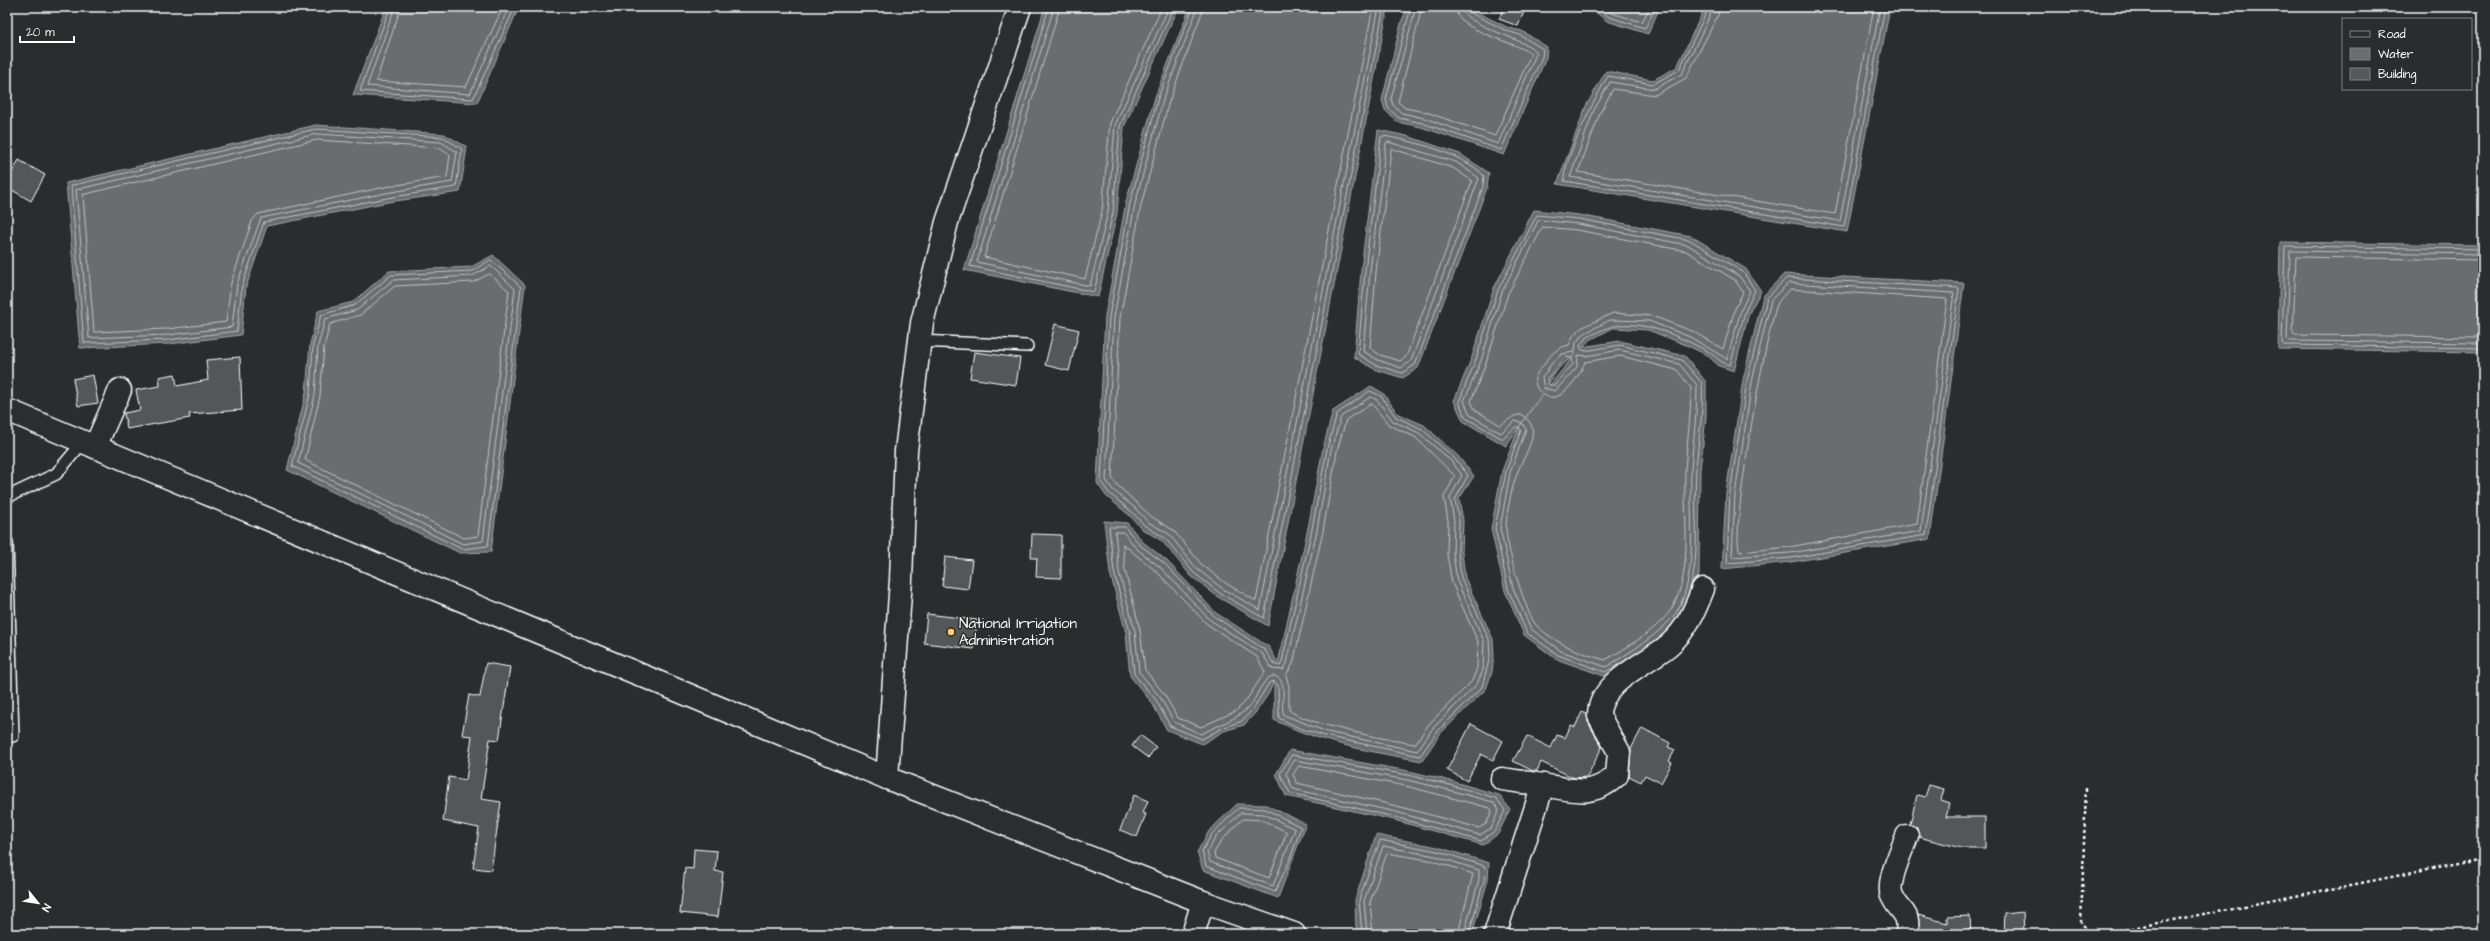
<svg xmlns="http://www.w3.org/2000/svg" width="2490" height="941" font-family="'Architects Daughter',sans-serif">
<rect width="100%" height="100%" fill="#2a2d2e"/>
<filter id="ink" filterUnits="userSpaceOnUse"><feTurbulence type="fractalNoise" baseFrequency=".025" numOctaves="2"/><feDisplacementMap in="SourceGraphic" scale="8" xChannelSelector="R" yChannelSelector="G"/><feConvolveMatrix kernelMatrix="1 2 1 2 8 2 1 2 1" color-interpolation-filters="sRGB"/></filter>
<g filter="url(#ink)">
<g fill="#6a6c6d" stroke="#a6a7a7">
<polygon points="386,7 519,7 477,103 353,95"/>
<polygon points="1045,7 1179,7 1124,127 1117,213 1098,297 964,270"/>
<polygon points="1190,7 1388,7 1268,626 1218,597 1191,576 1162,541 1142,529 1129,515 1106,496 1097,483 1105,316 1126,202 1155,97"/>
<polygon points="1408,7 1466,7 1509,28 1522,31 1547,47 1546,58 1504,155 1421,127 1397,122 1385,110 1382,100 1402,20"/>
<polygon points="1589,7 1660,7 1648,34 1607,21"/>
<polygon points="1705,7 1890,7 1847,232 1557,184 1586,106 1606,71 1653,80 1677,67"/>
<polygon points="316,125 444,134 467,147 460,192 388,202 267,226 246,287 241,335 169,344 80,348 66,183"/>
<polygon points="1378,130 1407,136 1460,154 1489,173 1487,188 1418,368 1403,378 1374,369 1354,357 1361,270"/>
<polygon points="1534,210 1579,215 1691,236 1746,269 1761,291 1749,313 1734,371 1719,366 1707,355 1686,345 1648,330 1613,328 1590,340 1582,347 1620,341 1685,356 1706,382 1706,417 1700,470 1699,575 1685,616 1653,649 1607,677 1556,659 1524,635 1505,591 1491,529 1502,471 1519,427 1549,386 1576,353 1559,368 1506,446 1463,421 1454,401 1472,357 1494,288"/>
<polygon points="2280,242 2483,245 2483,352 2278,349"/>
<polygon points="493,255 525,285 491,552 460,553 287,470 306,393 310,344 318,311 353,302 389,271 471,267"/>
<polygon points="1784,274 1964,283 1930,539 1791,562 1722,569 1726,493 1743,380 1763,296"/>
<path d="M1371,386l12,7 15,21 26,11 34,31 16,20 -15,23 4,21 -1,32 3,26 28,61 1,16 -2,17 -6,17 -46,45 -18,27c-50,-9 -102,-18 -148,-41v-39l-5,12 -13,19 -12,13 -20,6 -22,13 -35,-14 -15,-27 -22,-27 -4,-43 -16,-60 -6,-52 23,2 16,19 24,19 49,52 53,34 9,16 30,-135 15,-80 10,-37z"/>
<polygon points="1290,750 1409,771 1451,781 1499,795 1510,809 1498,834 1483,845 1394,820 1286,796 1276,774"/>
<polygon points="1237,804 1266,805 1306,824 1278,898 1203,870 1197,852 1209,831"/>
<polygon points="1376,835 1438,847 1489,863 1488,880 1472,934 1363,934 1356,931 1355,900"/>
</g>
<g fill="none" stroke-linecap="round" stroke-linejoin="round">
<g stroke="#c3c4c5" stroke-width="1">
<polyline points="390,7 360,91 473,99 515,7"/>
<polyline points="395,7 367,86 470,94 509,7"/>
<polyline points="401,7 376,81 466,87 503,7"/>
<polyline points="1049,7 970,266 1094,292 1113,213 1120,126 1174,7"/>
<polyline points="1054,7 977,262 1090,286 1108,212 1115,125 1169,7"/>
<polyline points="1060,7 984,257 1085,279 1102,211 1110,123 1162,7"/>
<polyline points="1193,7 1158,98 1130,203 1109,317 1101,482 1109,493 1132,512 1145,526 1165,538 1194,573 1221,594 1264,618 1384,7"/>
<polyline points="1198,7 1163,100 1135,204 1114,317 1106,480 1113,490 1135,508 1148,522 1169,534 1197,569 1223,589 1260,610 1379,7"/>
<polyline points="1204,7 1169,102 1141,205 1120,318 1112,478 1117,485 1152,517 1173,530 1202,565 1227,584 1256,601 1373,7"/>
<polyline points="1411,7 1386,99 1388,108 1399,118 1422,123 1501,150 1542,57 1543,49 1520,35 1507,31 1469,12 1466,7"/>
<path d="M1416,7l-25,92 2,6 9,8 22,5 74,26 39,-92c-13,-14 -75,-27 -76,-45"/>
<path d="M1422,7l-24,95 7,6 21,4 69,24 36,-82c-17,-14 -75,-22 -76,-47"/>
<polyline points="1596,7 1609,17 1645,28 1656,7"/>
<polyline points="1604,7 1611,13 1642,22 1650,7"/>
<path d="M1709,7l-30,63 -26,14 -45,-8c-11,18 -46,87 -44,105l280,46 41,-220"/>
<polyline points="1714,7 1682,74 1654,89 1610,82 1594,110 1570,177 1840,221 1880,7"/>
<polyline points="1720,7 1718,15 1686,78 1655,95 1613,89 1600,113 1578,172 1835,214 1874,7"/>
<polygon points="316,129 443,137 462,149 456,187 387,198 264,222 242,286 237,331 168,340 84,343 71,186"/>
<polygon points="317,134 441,142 457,152 452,182 386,193 261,218 237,284 232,327 168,335 89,338 76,190"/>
<path d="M1384,136c28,5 81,18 100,40l-1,11 -68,178 -13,8 -26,-8 -18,-11 7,-83 16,-134z"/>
<polygon points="317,140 439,148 450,155 447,177 385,187 258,214 252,221 231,283 226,322 167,329 94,332 83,195"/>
<polygon points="1388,142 1456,162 1479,178 1411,361 1401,368 1378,360 1363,351 1370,271 1386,143"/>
<polygon points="1393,149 1453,168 1472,181 1406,357 1400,361 1380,355 1370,348 1376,272 1391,150"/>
<path d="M1539,220l39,4 110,21 51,31 11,15 -9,19 -14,49 -37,-22 -41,-16 -39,-1 -25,13 -9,9 -1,10 -13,2 -10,9 -10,15 2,10 11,3 22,-24 1,-12 8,1 34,-6 59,14 18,21c0,29 -4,57 -6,85 -2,43 8,103 -14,141 -12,20 -51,44 -71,56l-45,-16 -30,-22 -18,-41 -13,-60 10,-55 16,-44 -4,-6 -7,-2 -14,12 -31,-18 -6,-14 17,-40 21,-69z"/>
<path d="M1543,227l34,3 109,21 49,29 8,12 -8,17 -12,40 -31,-18 -40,-15 -39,-3 -32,15 -8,8 -4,9c-11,2 -18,9 -24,18 -4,5 -9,10 -10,16 -1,12 12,22 23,17 11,-5 23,-23 27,-34l35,-6 57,14 14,18c0,27 -4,54 -6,82 -2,41 9,101 -13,138 -12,20 -47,41 -67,52 -24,-7 -49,-16 -68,-34 -11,-10 -31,-81 -31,-98 0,-14 6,-41 11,-54 4,-13 22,-38 13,-51 -11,-18 -21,-1 -30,2l-25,-15 -4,-9 15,-38 22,-69z"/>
<polyline points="2483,249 2285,246 2282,343 2284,345 2483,348"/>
<polyline points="2483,254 2290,251 2287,339 2289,341 2483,343"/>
<polygon points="491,260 521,287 488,546 462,549 292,466 310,394 313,345 321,315 355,305 391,275 472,271"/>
<polyline points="2483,260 2296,257 2293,333 2295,335 2483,337"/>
<polygon points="491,266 515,289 483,541 463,544 298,463 315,395 318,346 325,319 357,310 393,280 472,276"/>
<polygon points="490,274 509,291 478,536 464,538 305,460 320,396 324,347 330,324 360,315 395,286 473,282"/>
<polygon points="1787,278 1959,288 1926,535 1791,558 1727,563 1730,493 1747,381 1767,298"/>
<polygon points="1789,283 1954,293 1921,531 1790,553 1732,557 1735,494 1752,382 1771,300"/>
<path d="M1791,289l156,10 -30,225 -128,23 -49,5c-11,-16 26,-221 37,-247 2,-6 9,-12 14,-16z"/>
<polygon points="1566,357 1572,358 1573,364 1555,385 1549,385 1547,379"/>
<polygon points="1370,391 1381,396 1396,417 1422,429 1455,459 1468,475 1455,500 1459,520 1458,552 1461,578 1489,639 1490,656 1482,687 1437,732 1420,756 1325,736 1299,728 1279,718 1278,685 1273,681 1269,683 1253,709 1242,721 1222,728 1202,739 1170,726 1156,700 1134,674 1130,632 1114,572 1109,527 1125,527 1140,545 1165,564 1214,616 1265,650 1274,664 1280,666 1282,662 1312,529 1327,449 1337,414"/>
<path d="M1371,397l6,3 16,21 26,12 33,29 10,13 -12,23 4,23 -1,32 4,28 27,60 -1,29 -6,14 -44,44 -16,23 -90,-19 -43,-17c-5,-12 6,-35 -10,-39 -12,1 -17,22 -24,30 -10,12 -34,20 -49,28l-27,-12 -14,-25 -21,-25 -4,-41 -16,-59 -4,-40h8l14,17 24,19 49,52 52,33 10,16 11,1 4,-7 30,-133 14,-80 10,-33z"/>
<path d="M1372,404l17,21 26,12 40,39 -11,21 4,24 -1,33 5,29 26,59 -1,26 -5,13 -43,43 -14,20c-23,-3 -113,-21 -126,-34v-24l-3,-11 7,-11 30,-133 14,-80 9,-31z"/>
<polygon points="1123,544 1157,572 1207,624 1257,657 1265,672 1245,702 1236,711 1201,727 1178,718 1164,694 1145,670 1140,630 1125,570"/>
<path d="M1623,662l-18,10 -47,-17 -31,-22 -19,-44 -13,-61 11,-56 15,-42 -2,-3h-4l-12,12 -37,-21 -7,-16 17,-43 22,-69 39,-75 42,4 111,21 53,32 12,18 -10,22 -15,53c-10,-2 -14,-9 -23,-14 -30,-16 -75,-37 -107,-20 -8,4 -16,7 -20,14l1,4 4,2 35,-6 62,15 20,23c2,29 -4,57 -6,86 -3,40 6,84 -7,122"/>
<polygon points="1292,755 1408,775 1450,785 1496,798 1505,810 1495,831 1481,841 1395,817 1290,793 1280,774"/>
<polygon points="1295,760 1407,780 1449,790 1493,802 1499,810 1491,828 1480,835 1396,812 1293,789 1286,774"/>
<polygon points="1299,766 1406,786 1490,808 1492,811 1486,824 1479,828 1397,806 1297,783 1293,775"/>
<polygon points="1239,808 1265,809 1301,827 1289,862 1275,892 1206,866 1202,851 1212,834"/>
<polygon points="1241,813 1264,814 1295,829 1273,886 1210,862 1207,852 1216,837"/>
<polygon points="1243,819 1262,820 1287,832 1269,878 1215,858 1214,853 1221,841"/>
<polyline points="1362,934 1359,900 1380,840 1437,851 1485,866 1484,880 1469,934"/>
<polyline points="1367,934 1364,901 1383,846 1435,856 1479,870 1479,879 1464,934"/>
<polyline points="1373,934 1370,902 1387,853 1434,861 1473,874 1458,934"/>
</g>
</g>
<g fill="#555758" stroke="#fff">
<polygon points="1504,7 1526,7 1518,26 1499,19"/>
<polygon points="19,160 45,175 31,201 7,187 7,181"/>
<polygon points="1055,324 1079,330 1069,371 1045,365"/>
<polygon points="974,352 1020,358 1016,385 970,378"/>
<polygon points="240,357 242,410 189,414 190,418 127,429 124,413 140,410 136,390 160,386 159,377 175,374 177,386 208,380 206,360"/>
<polygon points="93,375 98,403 78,406 73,379"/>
<polygon points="1032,534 1061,535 1061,578 1036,577 1037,558 1031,558"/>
<polygon points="945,557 972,560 968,589 942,586"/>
<polygon points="927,614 977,620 974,649 924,643"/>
<polygon points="486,663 510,667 499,740 490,739 481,799 501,802 491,870 473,868 479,828 443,821 449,777 466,780 472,736 462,735 469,695 480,697"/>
<polygon points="1582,712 1587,714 1588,722 1602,747 1587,777 1574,778 1541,762 1537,771 1533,771 1513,761 1527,736 1551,748 1557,735 1565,738 1571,725 1575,727"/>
<polygon points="1471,724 1503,741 1493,760 1481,754 1467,781 1447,770"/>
<polygon points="1642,728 1670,743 1668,747 1675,750 1669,761 1672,763 1661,783 1645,775 1641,782 1629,776 1631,749"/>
<polygon points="1140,735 1156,747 1148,758 1132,746"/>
<polygon points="1929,785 1944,789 1941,800 1950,803 1946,817 1985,817 1985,848 1961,848 1919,837 1917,828 1910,824 1917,795 1925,797"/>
<polygon points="1134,795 1148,801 1143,813 1146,814 1137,837 1120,830"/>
<polygon points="694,849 717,851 715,871 723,872 718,917 680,913 685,868 693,869"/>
<polygon points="2023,912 2024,934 2004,934 2005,914"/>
<polygon points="1918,915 1947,923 1947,917 1970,916 1971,934 1920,934"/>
</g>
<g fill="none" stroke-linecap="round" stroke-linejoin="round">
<g stroke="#fff" stroke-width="14">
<g id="lane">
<polyline points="919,341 1027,346"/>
<polyline points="7,497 56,474 83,442"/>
<polyline points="7,542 13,736"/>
</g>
</g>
<g stroke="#fff" stroke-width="25">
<g id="street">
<polyline points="95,447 120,390"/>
<polyline points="887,778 901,580 906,451 922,323 947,222 1020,7"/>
<polyline points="1502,779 1543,785"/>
<polyline points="1193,934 1203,902"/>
<path d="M1495,934l48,-149c30,5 50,13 74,-10l2,-23 -20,-36c-1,-34 50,-53 71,-72 17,-15 25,-34 33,-55"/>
<path d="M1907,934c3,-24 -7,-20 -15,-38 -6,-14 10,-46 15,-60"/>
</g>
</g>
<g stroke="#fff" stroke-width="25">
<polyline id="secondary" points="7,410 887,778 1203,902 1294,934"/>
</g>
<g stroke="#fff" stroke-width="2.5" stroke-dasharray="3 3" stroke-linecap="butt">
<polyline points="2086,788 2081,923 2092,934"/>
<polyline points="2102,934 2483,859"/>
</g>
<use href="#lane" stroke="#2a2d2e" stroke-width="11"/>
<use href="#street" stroke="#2a2d2e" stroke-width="22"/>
<use href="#secondary" stroke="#2a2d2e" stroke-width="22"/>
</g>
</g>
<circle fill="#ffd166" stroke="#2a2d2e" stroke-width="1.5" cx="951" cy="632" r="4"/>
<g text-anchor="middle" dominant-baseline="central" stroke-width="3" stroke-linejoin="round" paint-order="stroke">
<g font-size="15" fill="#fff" stroke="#2a2d2e" text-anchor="start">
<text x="959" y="623">National Irrigation<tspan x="959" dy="17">Administration</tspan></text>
</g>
</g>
<rect width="2490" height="941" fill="none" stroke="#2a2d2e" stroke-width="24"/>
<rect x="12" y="12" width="2466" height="917" fill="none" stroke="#fff" stroke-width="1.5" filter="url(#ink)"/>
<rect x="2342" y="18" width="130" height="72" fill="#2a2d2e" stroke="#7f8182"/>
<rect x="2350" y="31" width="20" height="6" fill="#2a2d2e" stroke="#7f8182"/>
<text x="2378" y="38" font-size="12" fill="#ffffff">Road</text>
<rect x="2350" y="48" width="20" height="12" fill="#6a6c6d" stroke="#7f8182"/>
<text x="2378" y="58" font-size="12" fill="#ffffff">Water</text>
<rect x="2350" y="68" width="20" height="12" fill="#555758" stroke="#7f8182"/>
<text x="2378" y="78" font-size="12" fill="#ffffff">Building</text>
<g transform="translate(38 903) rotate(120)" stroke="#2a2d2e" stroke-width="3" paint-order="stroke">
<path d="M0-3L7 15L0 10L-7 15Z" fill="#ffffff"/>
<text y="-6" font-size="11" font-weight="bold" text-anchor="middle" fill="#ffffff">N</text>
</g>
<path d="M20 36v6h54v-6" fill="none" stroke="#ffffff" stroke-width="2"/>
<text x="26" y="36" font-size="12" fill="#ffffff" stroke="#2a2d2e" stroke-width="3" paint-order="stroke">20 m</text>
</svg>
